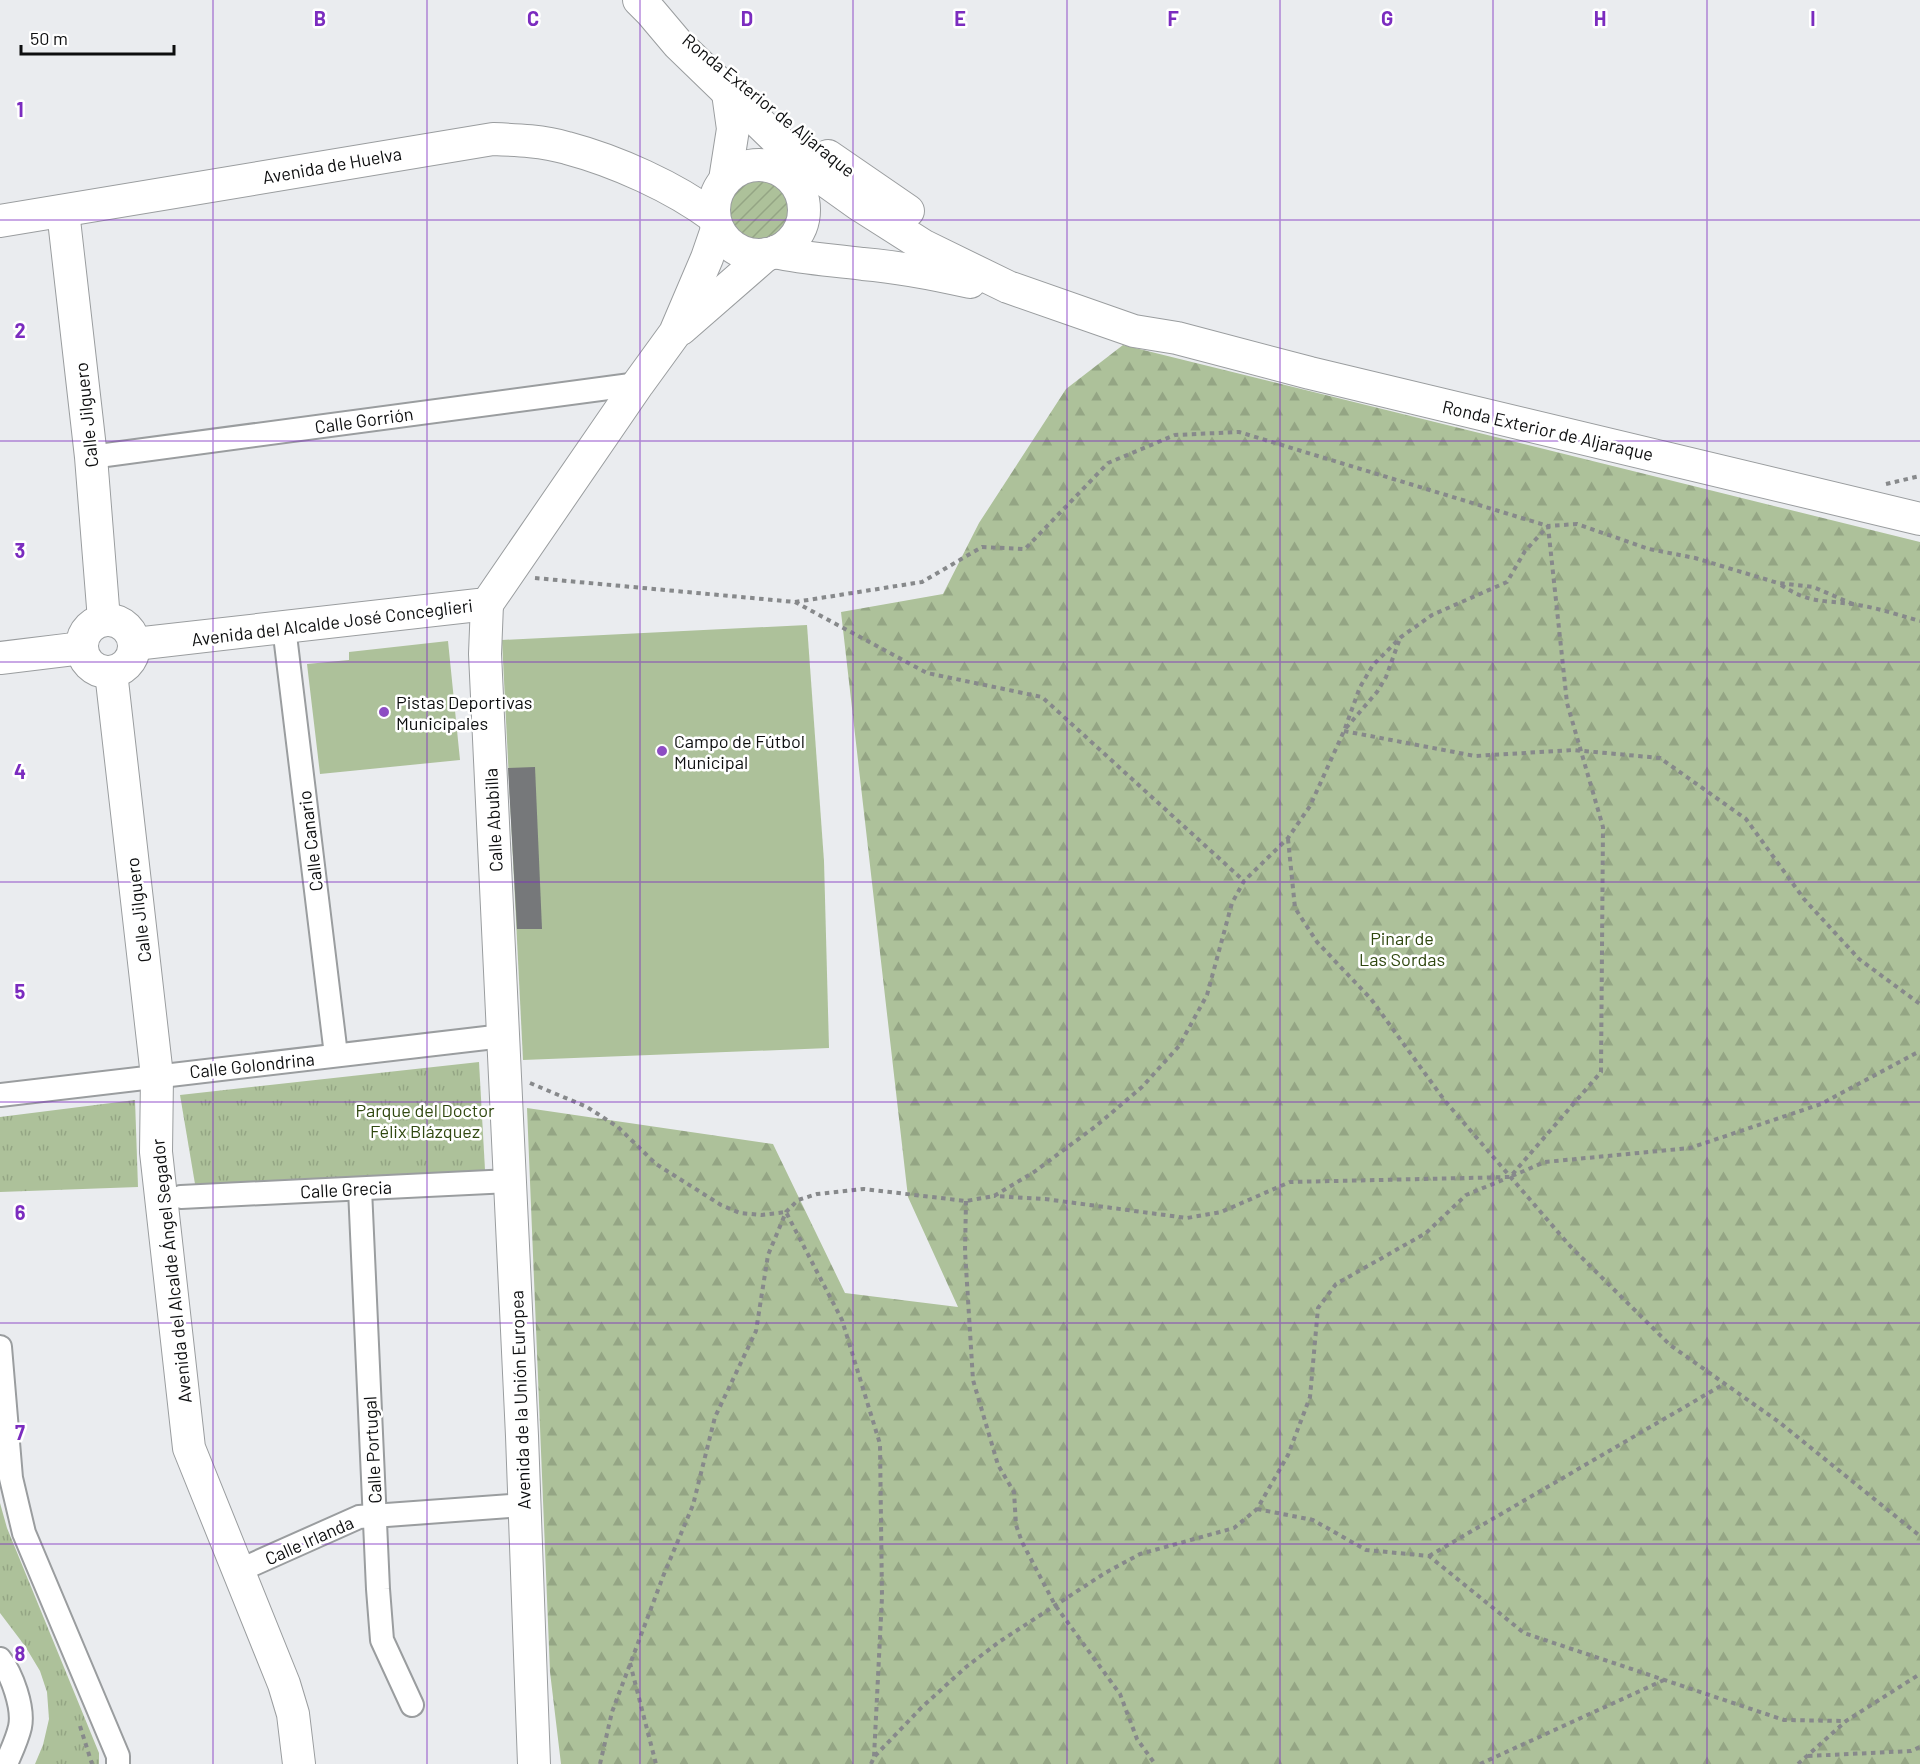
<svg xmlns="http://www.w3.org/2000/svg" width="1920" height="1764" font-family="Barlow,sans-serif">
<defs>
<pattern id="grass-tufts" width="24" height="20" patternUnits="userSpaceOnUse" patternTransform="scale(1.5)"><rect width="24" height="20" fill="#adc19a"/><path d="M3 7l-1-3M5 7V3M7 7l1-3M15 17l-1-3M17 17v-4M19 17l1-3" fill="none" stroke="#94a584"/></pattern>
<pattern id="forest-firs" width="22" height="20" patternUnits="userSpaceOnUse" patternTransform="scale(1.5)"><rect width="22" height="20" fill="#adc19a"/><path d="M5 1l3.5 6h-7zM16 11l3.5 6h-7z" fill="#94a584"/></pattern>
<pattern id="garden-furrows" width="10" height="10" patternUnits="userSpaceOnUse" patternTransform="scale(1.5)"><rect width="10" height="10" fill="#adc19a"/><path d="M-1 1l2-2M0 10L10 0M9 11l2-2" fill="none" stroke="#94a584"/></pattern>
</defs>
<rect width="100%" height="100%" fill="#eaecef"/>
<g fill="url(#grass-tufts)">
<polygon points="479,1062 485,1170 195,1184 180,1095"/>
<polygon points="135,1100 138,1187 0,1192 0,1117"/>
<polygon points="0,1503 7,1528 99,1753 99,1764 35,1764 43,1745 49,1719 47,1692 40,1671 25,1646 0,1613"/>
</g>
<polygon fill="url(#forest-firs)" points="1123,345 1920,542 1920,1764 561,1764 550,1672 527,1108 773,1144 845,1293 958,1307 908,1197 841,612 943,594 979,523 1066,389"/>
<circle fill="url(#garden-furrows)" cx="758" cy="211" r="33"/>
<g fill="#adc19a">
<polygon points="807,625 824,861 829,1048 523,1060 502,640"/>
<polygon points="448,641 460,760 320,774 307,664 349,660 349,652"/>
</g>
<polygon fill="#76787a" points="535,767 542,929 517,929 508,768"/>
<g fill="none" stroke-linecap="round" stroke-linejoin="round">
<g stroke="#9a9d9f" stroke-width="26">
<g id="street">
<polyline points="91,457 638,384"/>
<polyline points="284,627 336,1055"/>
<polyline points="0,1095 503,1036"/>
<polyline points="360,1189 378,1589 382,1640 412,1705"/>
<polyline points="181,1197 510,1181"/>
<polyline points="0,1347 11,1478 24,1533 118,1756 118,1764"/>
<polyline points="238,1571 359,1517 525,1505"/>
<path d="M0,1659c12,15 24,49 20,68 -3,13 -9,25 -14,37"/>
</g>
</g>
<g stroke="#9a9d9f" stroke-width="34">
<g id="secondary">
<polyline points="639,0 651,12 678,44 802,164 858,204 924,246 1008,287 1134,331 1177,338 1310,373 1920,519"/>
<polyline points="828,156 908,211"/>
<circle cx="759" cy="210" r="45"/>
<polyline points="725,180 733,129 728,93"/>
<polyline points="63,211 91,457 104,620"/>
<path d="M0,221l493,-82c25,1 50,2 74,9 49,13 107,39 147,69"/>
<path d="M775,252c30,7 59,8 88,12 36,3 72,10 107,18"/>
<polyline points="681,329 767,254"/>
<polyline points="487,604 485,654 522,1436 534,1764"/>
<circle cx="108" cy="646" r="26"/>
<polyline points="135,644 487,604 638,384 675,333 707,258 717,229"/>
<polyline points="0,658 82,648"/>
<polyline points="111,672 157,1076 156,1152 189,1448 284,1684 293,1714 299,1764"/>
</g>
</g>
<g stroke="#87898b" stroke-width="4" stroke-dasharray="4.5 4.5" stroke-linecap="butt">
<polyline points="1886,484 1920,476"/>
<polyline points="535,578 795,602 927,673 1042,697 1244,881"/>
<path d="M1781,585c28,18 40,15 71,19 23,3 46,11 68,17"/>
<polyline points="795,602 922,582 982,547 1025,549 1108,463 1175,435 1239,432 1548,526 1567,703 1603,827 1601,1072 1510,1177 1290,1182 1221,1212 1187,1218 1045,1199 994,1196"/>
<polyline points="1346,728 1377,692 1386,677 1399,641"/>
<polyline points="1344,731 1475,756 1573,750 1660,758 1746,819 1804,899 1859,959 1920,1004"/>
<polyline points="1288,839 1295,908 1317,942 1371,999 1445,1101 1570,1246 1670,1345 1779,1422 1920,1536"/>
<polyline points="530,1083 587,1107 618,1127 656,1164 721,1205 740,1213 761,1215 786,1212 842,1320 880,1444 882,1597 874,1757"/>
<polyline points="1512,1176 1545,1162 1690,1148 1821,1104 1920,1051"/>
<polyline points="966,1201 965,1251 973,1380 998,1465 1014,1492 1016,1525 1022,1542 1055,1605 1120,1694 1137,1739 1155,1764"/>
<polyline points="1257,1509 1313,1520 1366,1550 1429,1556 1524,1633 1784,1720 1846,1721"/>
<polyline points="1429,1556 1724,1384"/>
<polyline points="630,1663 656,1764"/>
<polyline points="80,1726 92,1764"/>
<polyline points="1808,1756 1911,1751 1920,1747"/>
<polyline points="600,1764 612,1712 664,1574 693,1505 715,1417 756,1331 768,1255 786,1212 798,1200 817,1194 864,1189 966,1201 994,1196 1034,1172 1096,1126 1142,1087 1179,1046 1207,995 1232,903 1244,881 1288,838 1310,806 1344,731 1360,687 1373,665 1401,637 1432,615 1507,582 1525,551 1548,526 1577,524 1649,549 1695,558 1778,583 1813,587 1853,604"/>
<polyline points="871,1764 874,1757 921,1708 966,1667 999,1642 1105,1573 1140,1554 1234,1528 1257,1509 1288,1455 1310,1397 1318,1308 1336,1284 1426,1233 1466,1195 1505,1179"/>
<polyline points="1480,1764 1664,1680"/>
<polyline points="1798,1764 1846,1721 1920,1674"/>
</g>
<use href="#street" stroke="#fff" stroke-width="22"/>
<use href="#secondary" stroke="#fff" stroke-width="32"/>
</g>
<path fill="none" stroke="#7b2cbf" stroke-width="1.5" stroke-opacity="0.55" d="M213,0v1764M427,0v1764M640,0v1764M853,0v1764M1067,0v1764M1280,0v1764M1493,0v1764M1707,0v1764M0,220h1920M0,441h1920M0,662h1920M0,882h1920M0,1102h1920M0,1323h1920M0,1544h1920"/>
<g fill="#8d4dc3" stroke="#fff" stroke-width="2">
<circle cx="384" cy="712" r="6"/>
<circle cx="662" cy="751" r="6"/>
</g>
<g text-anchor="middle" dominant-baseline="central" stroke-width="5" stroke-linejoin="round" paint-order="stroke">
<g font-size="18" fill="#0d0e0f" stroke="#fff">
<text transform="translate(769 105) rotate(39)">Ronda Exterior de Aljaraque</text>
<text transform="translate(332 165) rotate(-10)">Avenida de Huelva</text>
<text transform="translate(86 415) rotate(-96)">Calle Jilguero</text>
<text transform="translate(364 420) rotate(-8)">Calle Gorrión</text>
<text transform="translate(1548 430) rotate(13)">Ronda Exterior de Aljaraque</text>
<text transform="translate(332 622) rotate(-7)">Avenida del Alcalde José Conceglieri</text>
<text transform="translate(493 820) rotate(-93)">Calle Abubilla</text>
<text transform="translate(310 841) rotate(-97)">Calle Canario</text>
<text transform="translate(138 910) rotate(-97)">Calle Jilguero</text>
<text transform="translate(252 1065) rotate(-6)">Calle Golondrina</text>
<text transform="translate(346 1189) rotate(-3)">Calle Grecia</text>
<text transform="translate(171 1271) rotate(-96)">Avenida del Alcalde Ángel Segador</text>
<text transform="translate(520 1400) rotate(-92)">Avenida de la Unión Europea</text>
<text transform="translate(372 1450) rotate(-93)">Calle Portugal</text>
<text transform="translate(309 1540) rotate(-24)">Calle Irlanda</text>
</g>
<g font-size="18" fill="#0d0e0f" stroke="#fff" text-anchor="start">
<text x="396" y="702">Pistas Deportivas<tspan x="396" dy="21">Municipales</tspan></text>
<text x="674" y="741">Campo de Fútbol<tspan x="674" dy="21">Municipal</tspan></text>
</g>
<g font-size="18" fill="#304810" stroke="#fff">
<text x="1402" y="938">Pinar de<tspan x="1402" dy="21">Las Sordas</tspan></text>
<text x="425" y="1110">Parque del Doctor<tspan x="425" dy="21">Félix Blázquez</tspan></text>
</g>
</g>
<g font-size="20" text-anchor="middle" font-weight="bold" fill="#7b2cbf" stroke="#fff" stroke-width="5" stroke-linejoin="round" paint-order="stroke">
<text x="320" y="26">B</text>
<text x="533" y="26">C</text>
<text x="747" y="26">D</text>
<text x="960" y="26">E</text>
<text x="1173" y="26">F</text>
<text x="1387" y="26">G</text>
<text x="1600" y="26">H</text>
<text x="1813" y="26">I</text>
<text x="20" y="117">1</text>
<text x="20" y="338">2</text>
<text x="20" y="558">3</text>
<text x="20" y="779">4</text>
<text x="20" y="999">5</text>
<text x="20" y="1220">6</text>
<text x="20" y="1440">7</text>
<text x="20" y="1661">8</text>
</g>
<path d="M21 45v9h153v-9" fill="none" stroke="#0d0e0f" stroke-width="3"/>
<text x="30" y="45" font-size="18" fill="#0d0e0f" stroke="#ffffff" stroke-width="4.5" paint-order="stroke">50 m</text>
</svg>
